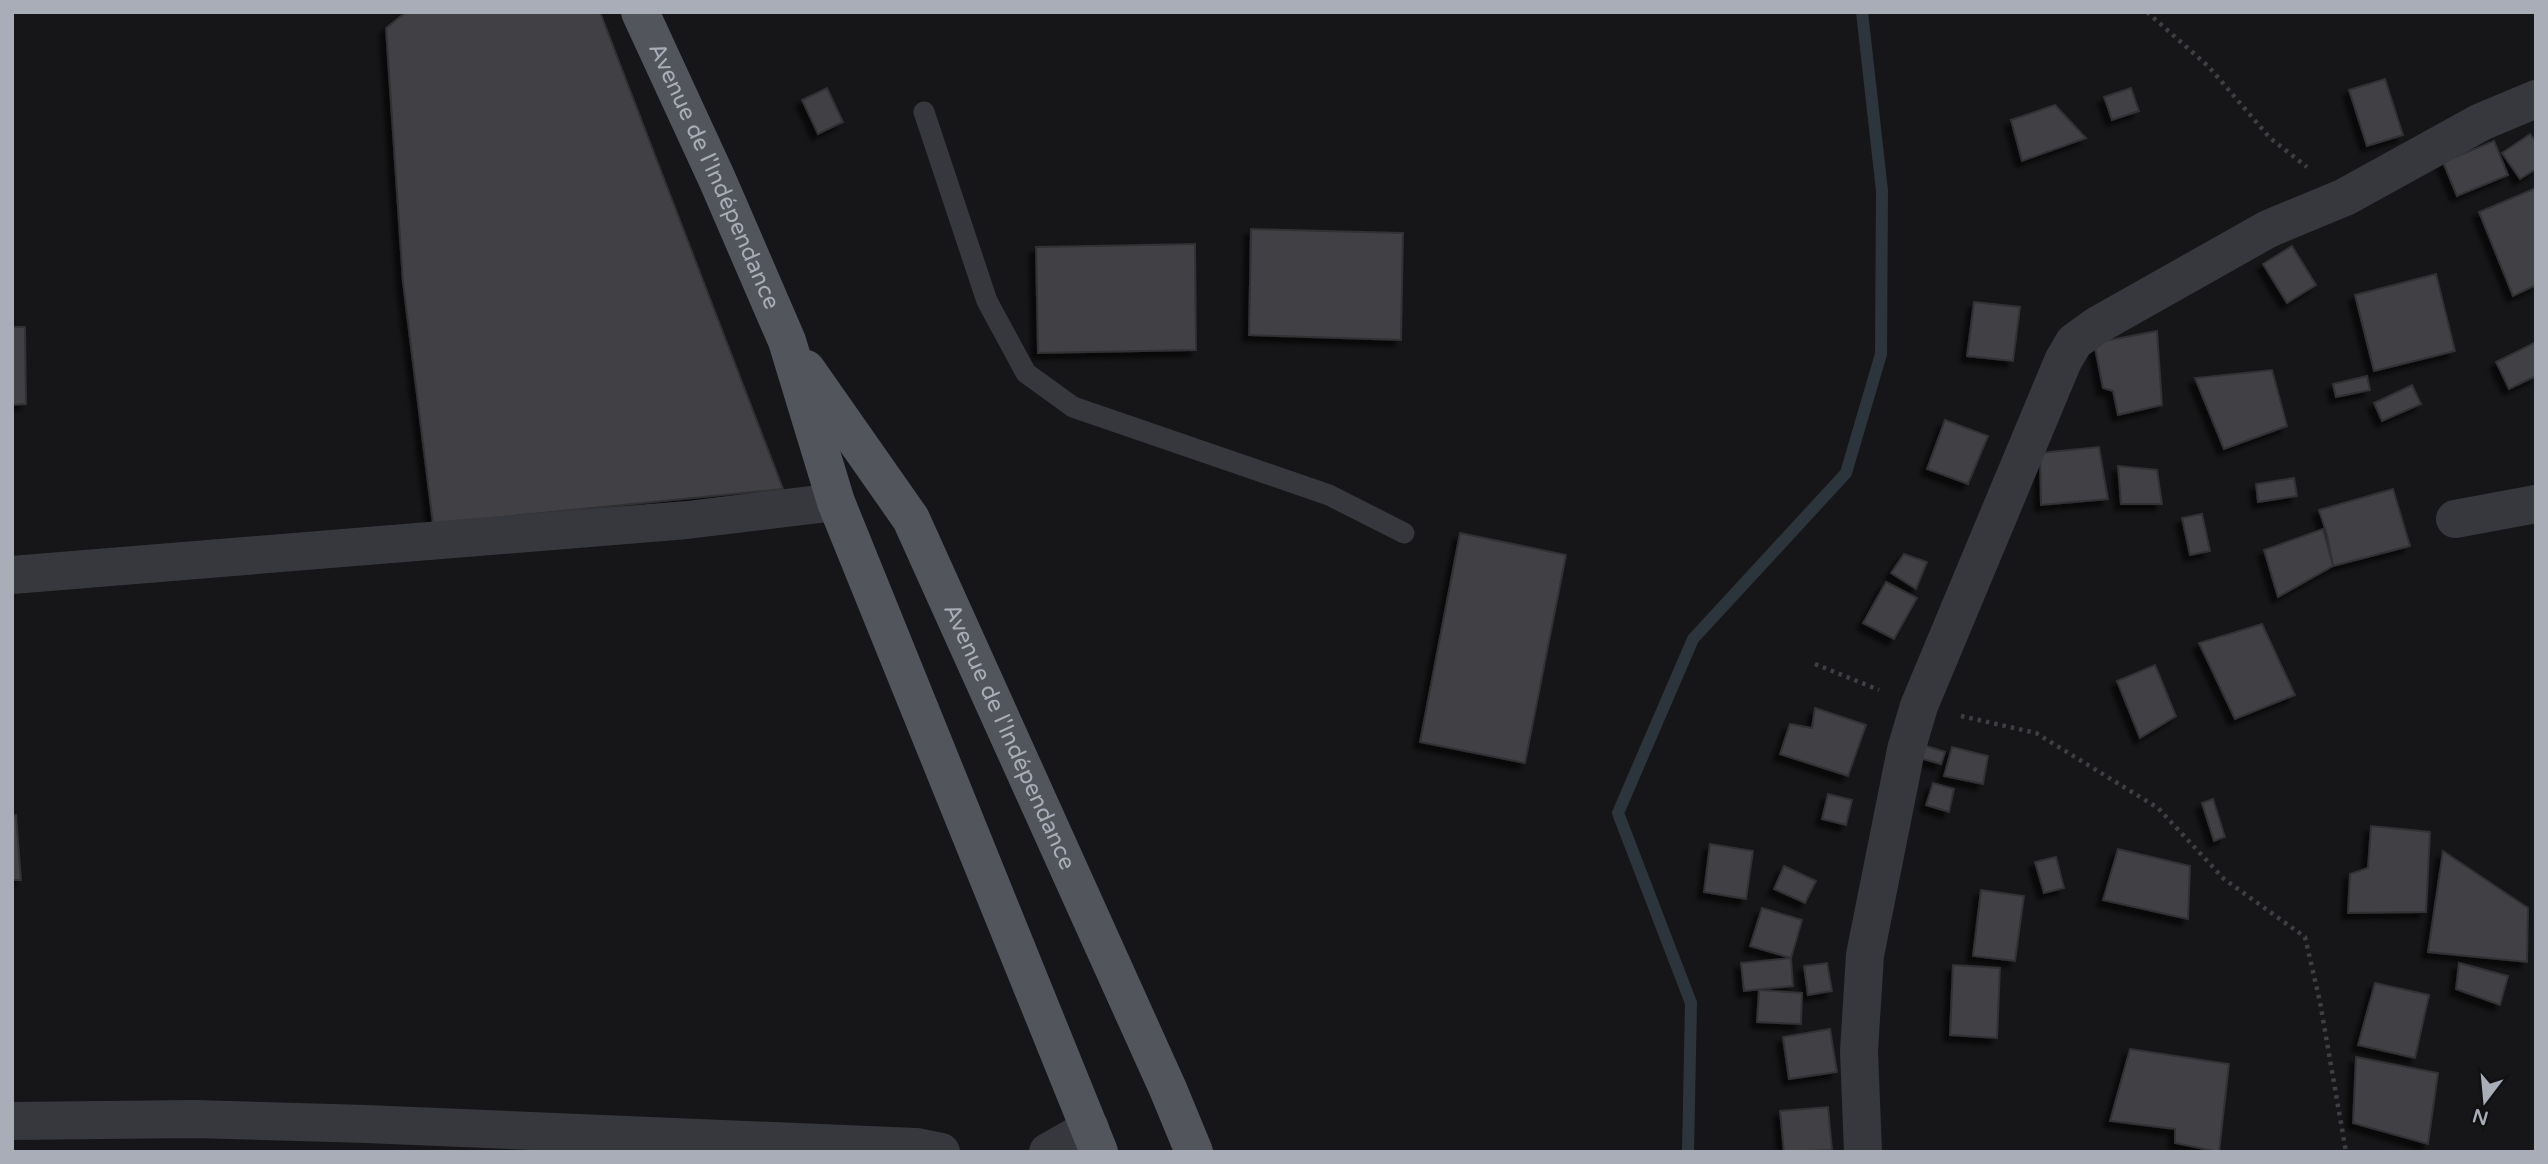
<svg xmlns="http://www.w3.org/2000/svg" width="2548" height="1164" font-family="'Varela Round',sans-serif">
<defs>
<filter id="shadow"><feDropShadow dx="-6" dy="6" stdDeviation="2" flood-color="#0009"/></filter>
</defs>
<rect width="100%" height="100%" fill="#161618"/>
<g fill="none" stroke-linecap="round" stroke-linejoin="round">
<polyline stroke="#2c353c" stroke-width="12" points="1688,1152 1691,1003 1618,813 1693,639 1846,473 1881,354 1882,191 1862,12"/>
</g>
<g fill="#404145" stroke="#303034" stroke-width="2" filter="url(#shadow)">
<polygon points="406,12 600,12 783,489 433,524 403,282 386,28"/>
<polygon points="2385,79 2403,135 2367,146 2349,90"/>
<polygon points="827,88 843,122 818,134 802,100"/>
<polygon points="2131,88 2139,111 2112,120 2104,97"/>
<polygon points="2055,105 2086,138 2022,161 2011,120"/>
<polygon points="2530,134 2536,142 2536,169 2520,179 2502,153"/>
<polygon points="2494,141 2508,175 2457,196 2443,162"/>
<polygon points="2536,188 2536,285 2513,296 2479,212"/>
<polygon points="1251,229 1403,233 1401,340 1249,335"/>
<polygon points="1195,244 1196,350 1038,353 1036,247"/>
<polygon points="2292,246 2316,285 2287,303 2263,264"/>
<polygon points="2436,274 2455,351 2374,371 2355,295"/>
<polygon points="1974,302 2020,307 2013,361 1967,356"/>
<polygon points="12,327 25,327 26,404 12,405"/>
<polygon points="2157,331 2162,405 2118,415 2113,391 2103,388 2094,343"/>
<polygon points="2536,342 2536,376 2509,389 2496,362"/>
<polygon points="2272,370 2287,426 2224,449 2195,378"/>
<polygon points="2367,376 2370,390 2336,397 2333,384"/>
<polygon points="2412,385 2421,404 2382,421 2374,403"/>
<polygon points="1945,420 1988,436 1968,484 1927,469"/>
<polygon points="2099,447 2108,499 2041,505 2040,453"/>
<polygon points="2118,466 2157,470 2162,504 2121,504"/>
<polygon points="2294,478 2297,496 2258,502 2256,484"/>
<polygon points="2393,489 2410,546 2333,566 2327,535 2319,510"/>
<polygon points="2202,514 2210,551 2190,555 2182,518"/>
<polygon points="2323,529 2333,566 2278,597 2264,550"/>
<polygon points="1460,533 1566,555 1525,763 1420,742"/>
<polygon points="1904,554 1927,562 1916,589 1891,573"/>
<polygon points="1886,582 1917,598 1894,639 1863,623"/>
<polygon points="2262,624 2295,695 2235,719 2199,643"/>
<polygon points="2155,665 2176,716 2140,738 2117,681"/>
<polygon points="1815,708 1866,725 1848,776 1780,754 1790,724 1812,728"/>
<polygon points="1920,744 1945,752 1941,764 1916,757"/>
<polygon points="1952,747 1988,756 1983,784 1944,776"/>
<polygon points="1933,783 1954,789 1949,812 1926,805"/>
<polygon points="1828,794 1852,800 1846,825 1822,819"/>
<polygon points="2213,799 2225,837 2214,841 2202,803"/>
<polygon points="16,815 21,880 12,880 12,816"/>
<polygon points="2371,826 2430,832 2426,912 2348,913 2350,874 2368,868"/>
<polygon points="1710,844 1753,851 1746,899 1704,892"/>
<polygon points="2118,849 2190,866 2188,919 2103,900"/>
<polygon points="2443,851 2528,908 2527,962 2428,952"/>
<polygon points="2056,857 2064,888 2044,893 2035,862"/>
<polygon points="1784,866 1816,881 1805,903 1774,889"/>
<polygon points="1981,890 2024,896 2015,961 1973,956"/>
<polygon points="1762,908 1802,920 1791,958 1750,946"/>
<polygon points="1791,958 1793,986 1744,991 1741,963"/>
<polygon points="1827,963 1832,991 1808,995 1804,966"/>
<polygon points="2459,963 2508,976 2500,1005 2456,989"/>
<polygon points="1953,965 2000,968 1997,1038 1950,1035"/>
<polygon points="2375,983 2429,995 2415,1058 2358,1045"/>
<polygon points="1759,990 1802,993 1801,1024 1757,1022"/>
<polygon points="1830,1029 1837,1072 1789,1079 1783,1037"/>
<polygon points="2130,1049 2229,1064 2219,1152 2175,1143 2175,1129 2110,1121"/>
<polygon points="2356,1057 2438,1073 2428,1144 2353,1123"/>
<polygon points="1828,1107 1832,1150 1784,1152 1780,1111"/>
</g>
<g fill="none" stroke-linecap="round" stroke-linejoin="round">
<g stroke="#3d3f44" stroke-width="4.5" stroke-dasharray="3.5 5" stroke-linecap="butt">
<polyline points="2147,12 2209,67 2270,138 2307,167"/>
<polyline points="1815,664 1879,690"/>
<polyline points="1961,716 2036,733 2158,808 2224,879 2305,937 2320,1002 2346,1152"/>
</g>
<polyline stroke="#37383d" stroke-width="21" points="924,112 987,301 1026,373 1073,407 1329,495 1404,533"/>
<g stroke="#37383d" stroke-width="38">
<polyline points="2455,519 2536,504"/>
<polyline points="12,575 687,520 836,502"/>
<polyline points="12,1121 194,1119 366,1124 916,1147 941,1152"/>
<polyline points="1048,1152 1090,1128"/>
<polyline points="1863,1152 1859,1051 1865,955 1906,750 1919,706 2063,361 2074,342 2096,326 2268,229 2345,197 2481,122 2536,99"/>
</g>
<g stroke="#53555c" stroke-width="38">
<path id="s1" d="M640,12l77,167 70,162 49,161 263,650"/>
<path id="s2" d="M806,369l105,150 257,570 26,63"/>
</g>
</g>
<g text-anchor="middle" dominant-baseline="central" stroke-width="6" stroke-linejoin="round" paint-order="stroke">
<g font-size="23" fill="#a8adb8" stroke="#111113">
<text stroke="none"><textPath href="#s1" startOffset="180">Avenue de l'Indépendance</textPath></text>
<text stroke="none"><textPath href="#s2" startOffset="422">Avenue de l'Indépendance</textPath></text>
</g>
</g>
<rect width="2548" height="1164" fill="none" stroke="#a8adb8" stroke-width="28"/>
<g transform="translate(2485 1101) rotate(196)" stroke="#111113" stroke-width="5" paint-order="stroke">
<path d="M0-5L12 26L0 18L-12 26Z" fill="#a8adb8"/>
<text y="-10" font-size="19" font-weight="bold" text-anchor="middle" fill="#a8adb8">N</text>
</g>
</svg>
